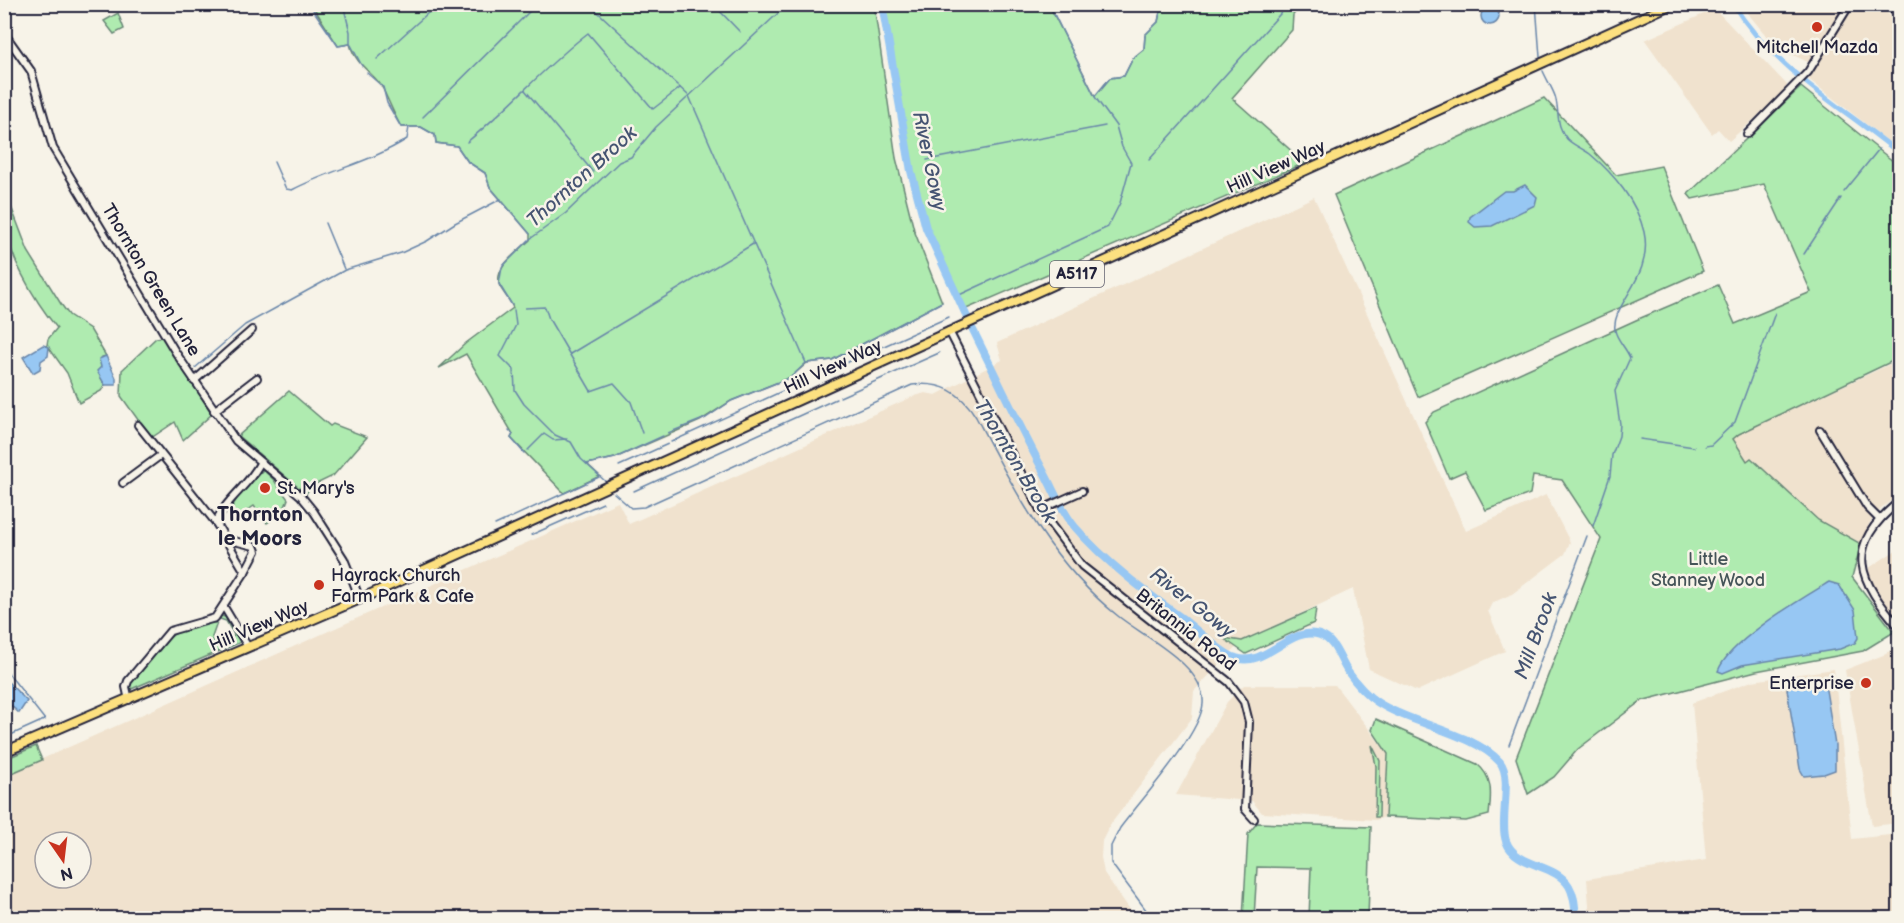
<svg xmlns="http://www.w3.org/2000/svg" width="1904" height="923" font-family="'Balsamiq Sans',sans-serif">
<rect width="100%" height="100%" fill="#f7f3e8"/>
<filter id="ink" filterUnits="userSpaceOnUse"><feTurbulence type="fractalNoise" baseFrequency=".0167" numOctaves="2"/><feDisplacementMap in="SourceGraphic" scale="12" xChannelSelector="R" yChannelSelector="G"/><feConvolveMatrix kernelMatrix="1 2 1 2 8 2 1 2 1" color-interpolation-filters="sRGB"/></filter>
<g filter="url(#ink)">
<g fill="#f0e2ce" fill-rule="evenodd">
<polygon points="1741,5 1851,5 1810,63 1793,55 1782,55"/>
<polygon points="1880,5 1899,25 1899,150 1807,78 1846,14"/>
<polygon points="1715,9 1787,85 1782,95 1729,141 1718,129 1712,134 1645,40"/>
<path d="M1314,197l152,334 80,-36 24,47 -5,12 -53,40 -20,9 -4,8 17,40 -88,40 -48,-22 -16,-80 -111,52 -48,50 -2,27 -82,107 -8,16 -1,16 3,16 32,45h-1131l-1,-142 614,-274 11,22 283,-127 13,-4 11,2 66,-35 -5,-17zM45,842h36v36h-36z"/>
<polygon points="1899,360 1899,495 1881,508 1869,524 1861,544 1818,520 1752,458 1747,461 1733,439 1739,434"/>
<polygon points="1899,548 1899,619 1875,592 1869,576 1869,568"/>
<polygon points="1899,627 1899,823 1872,826 1845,670 1886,654 1896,645 1894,632"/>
<polygon points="1834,669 1852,839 1899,834 1899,918 1590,918 1587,879 1706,860 1692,703 1752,681"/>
<polygon points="1244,685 1335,685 1388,754 1385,817 1376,820 1262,813 1252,801 1176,795 1227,702"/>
</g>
<g fill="#afebb0" stroke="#688676" stroke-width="1.5">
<path d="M312,5h562l22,153 18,72 28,72 -110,58 -25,3 -16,14 -60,24 -31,20 -85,37 -28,6 13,12 -36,17 -53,-55 2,-4 -47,-80 -27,14 27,-25 47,-35c-3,-8 -9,-14 -13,-21 -8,-19 19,-36 30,-47v-6l-40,-47 -5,-14 -17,-11 -11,-16 -21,-3 -1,-8 -14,-8h-20c-7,-13 -12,-25 -18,-38 -6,-14 -27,-22 -33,-45l-12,2z"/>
<polygon points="882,5 1049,5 1095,96 1110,78 1124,76 1133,58 1144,49 1145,35 1158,22 1160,12 1174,5 1302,5 1293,15 1292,30 1232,98 1305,163 964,310 926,228 911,171"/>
<polygon points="118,13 124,29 114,34 104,21"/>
<polygon points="1801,87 1899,166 1899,358 1739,434 1733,439 1747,461 1751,458 1818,520 1861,544 1852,577 1894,632 1863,651 1756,671 1641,701 1578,749 1554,777 1528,794 1516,758 1601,539 1562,480 1533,476 1530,494 1486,510 1465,471 1449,478 1425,422 1434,412 1636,320 1718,285 1735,324 1811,292 1764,184 1692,199 1688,194"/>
<polygon points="1544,98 1616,175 1661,166 1703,271 1418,397 1334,195"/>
<path d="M12,209l16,42 33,53 8,11 21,14 16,27 -4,1 -1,21 4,7 -4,6 -22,12 -12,-30 -20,-28 1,-6 9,-11c-23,-28 -52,-77 -52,-110z"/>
<polygon points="163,337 212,414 183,440 175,422 151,438 121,396 122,370 156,338"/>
<polygon points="289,391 330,426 333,424 367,437 333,476 310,487 306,494 238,436"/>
<polygon points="263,470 273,479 288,499 283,512 267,523 254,506 236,518 230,510 241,492"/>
<polygon points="1316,608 1314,623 1246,654 1223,638 1242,641"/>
<path d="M221,616l4,1 16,25 -112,48 1,-9c25,-28 44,-62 87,-58l-5,14 5,10v-2l7,3 10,-13 -8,-14 -6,-2z"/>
<path d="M1376,719l101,45c17,14 14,31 12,51l-23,6 -81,-4 3,-63 -16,-24z"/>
<polygon points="1372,745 1380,761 1379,817 1375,817 1376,766"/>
<polygon points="36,746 42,760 5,776 5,759"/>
<polygon points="1257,823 1371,827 1368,918 1309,917 1311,868 1257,867 1254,918 1243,918 1248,834"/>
</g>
<g fill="#97c7f3" stroke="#6885a9" stroke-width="1.5">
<circle cx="1490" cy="16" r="9"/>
<polygon points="1525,185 1537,197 1535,205 1492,226 1475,227 1469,222 1470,217 1504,191 1513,191"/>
<polygon points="43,345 49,347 48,356 41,361 40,369 33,373 23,357"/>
<polygon points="106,356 116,378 116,385 105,385 97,371 101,367 99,359"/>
<path d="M1829,582l10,3 16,25 3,28 -3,5 -15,6 -98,16 -19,8 -5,-2c11,-30 83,-72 111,-89z"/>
<polygon points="5,679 27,701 19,713 5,700"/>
<polygon points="1808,682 1822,683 1826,690 1835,745 1835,770 1824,774 1804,776 1800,769 1787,689 1793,683"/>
</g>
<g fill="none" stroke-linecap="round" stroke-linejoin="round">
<g stroke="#6885a9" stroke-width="1.5">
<polyline points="309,4 338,46 350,44 350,32 343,4"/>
<polyline points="589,4 689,96 806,363 791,377 731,401 706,418 668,433"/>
<polyline points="713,4 740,32"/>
<polyline points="1536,4 1540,57"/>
<polyline points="351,45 362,66"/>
<polyline points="377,59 438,4"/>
<path d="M1543,71c4,9 9,17 12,25 5,16 0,29 12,43 6,6 16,10 23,15 24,20 47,48 54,78 10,45 -33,72 -29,98 1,9 12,19 15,28l-15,33 5,33 -1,12 -7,19 -2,21 -17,50"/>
<polyline points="367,73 383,87 387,103 401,127 421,127 435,135 436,143 457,146 468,162 485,173 490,187 530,234"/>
<polyline points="525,90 593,172"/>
<polyline points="1095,96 1110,78 1124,76 1133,58 1144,49 1145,35 1158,22 1160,12 1174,4"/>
<polyline points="423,117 537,4"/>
<path d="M467,142c42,-34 78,-76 121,-109l65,76 27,-21"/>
<polyline points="927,160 1105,126"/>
<polyline points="1149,160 1289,4"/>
<path d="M274,162l12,27 6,1c38,-20 79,-28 115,-51l2,-12"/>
<polyline points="1844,192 1879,149"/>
<polyline points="325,223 344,269"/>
<polyline points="1804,254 1841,198"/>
<polyline points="957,296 1108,227 1120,203 1131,163 1122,147 1116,126 1095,97 1049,4"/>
<polyline points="512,305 499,284 502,267 530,239 566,213 619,162 631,157 656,127 788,4"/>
<polyline points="525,308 545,307 549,319 591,391 614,383 631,402 642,433"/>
<polyline points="514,310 516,325 500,356 514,370 515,390 524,404 555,435 571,442 581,459 605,481"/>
<polyline points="570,354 753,244"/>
<polyline points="807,363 832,360 942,302"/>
<polyline points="195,368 245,325 294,298 345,270 401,253 427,241 455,223 501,199"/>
<polyline points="828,371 949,317"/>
<polyline points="840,397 939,353"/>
<polyline points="509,430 513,434 511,438 524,453"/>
<polyline points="1640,439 1694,447"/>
<polyline points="671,442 800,383 804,376"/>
<polyline points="1705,446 1711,445 1735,422 1775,313"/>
<polyline points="528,450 544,434 553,440 567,439"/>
<polyline points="587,464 615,458 663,436"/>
<polyline points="619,466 668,444"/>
<polyline points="634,491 836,399"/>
<path d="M614,493l17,15 13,-1 268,-122c29,-4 49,7 64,32 39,74 75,146 142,199 26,21 88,50 85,88 -3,31 -62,96 -83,124l-9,18v17l41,55"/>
<polyline points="495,525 599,477"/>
<polyline points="531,535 603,503"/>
<polyline points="4,668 45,720"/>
<polyline points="4,738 44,720"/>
<polyline points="1509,745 1587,536"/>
<polyline points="4,764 11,762"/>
</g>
<path stroke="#97c7f3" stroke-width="5" d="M1733,4c40,65 110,103 167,150"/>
<g stroke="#97c7f3" stroke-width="8">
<polyline points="882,4 911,171 926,228 967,317"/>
<path d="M973,330c24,48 46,96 72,144 9,17 17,38 30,53 30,35 71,65 108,92 11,9 41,36 53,39 30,10 54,-33 84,-23 16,6 19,24 28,37 8,11 18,23 29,30 33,22 97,31 123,60 13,16 -1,58 6,79 10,27 49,22 63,45 6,10 6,22 7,32"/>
</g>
<g stroke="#22223b" stroke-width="10">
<g id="minor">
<polyline points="1889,4 1900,16"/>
<polyline points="4,33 31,71 53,148 176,353 236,441 301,496 314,512 344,559 360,599"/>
<polyline points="1747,134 1808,72 1850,4"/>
<polyline points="949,331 1040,510 1082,566 1229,682 1244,702 1249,722 1245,809 1254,819"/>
<polyline points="194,381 252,330"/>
<polyline points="214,411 257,378"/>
<polyline points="1820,430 1867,507 1879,519"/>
<polyline points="123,483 161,455"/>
<path d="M1900,501c-58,46 -42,79 0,127"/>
<polyline points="1040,510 1082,491"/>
<path d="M216,523c9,-24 33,-37 44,-60"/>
<polyline points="226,539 254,546 256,551 245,572"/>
<polyline points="224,607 248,647"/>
<polyline points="129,700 126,687 128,681 170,631 215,618 245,572 216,523 138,425"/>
</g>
</g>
<g stroke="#22223b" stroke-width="12">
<polyline id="major" points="4,752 360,599 1672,4"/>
</g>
<use href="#minor" stroke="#f7f3e8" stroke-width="6"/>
<use href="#major" stroke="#fce080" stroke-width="8"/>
</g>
</g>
<g fill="#c8321e" stroke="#f7f3e8" stroke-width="2">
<circle cx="1817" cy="27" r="6"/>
<circle cx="265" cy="488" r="6"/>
<circle cx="319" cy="585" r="6"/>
<circle cx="1866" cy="683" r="6"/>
</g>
<g text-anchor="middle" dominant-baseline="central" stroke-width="5" stroke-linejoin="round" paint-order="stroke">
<rect fill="#f7f3e8" stroke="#62616f" stroke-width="1.5" x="1050" y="261" width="54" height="26" rx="4.5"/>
<g font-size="16" font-weight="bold" fill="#22223b">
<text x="1077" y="274">A5117</text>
</g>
<g font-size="18" fill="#22223b" stroke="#f7f3e8" text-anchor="start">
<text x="1817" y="47" text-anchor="middle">Mitchell Mazda</text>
<text x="277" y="488">St. Mary's</text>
<text x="331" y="575">Hayrack Church<tspan x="331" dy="21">Farm Park &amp; Cafe</tspan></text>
<text x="1854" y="683" text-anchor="end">Enterprise</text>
</g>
<g font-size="18" fill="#22223b" stroke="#f7f3e8">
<text transform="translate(1276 167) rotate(-24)">Hill View Way</text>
<text transform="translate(151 280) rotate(59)">Thornton Green Lane</text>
<text transform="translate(833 367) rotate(-25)">Hill View Way</text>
<text transform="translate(259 626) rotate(-23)">Hill View Way</text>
<text transform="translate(1186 630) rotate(38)">Britannia Road</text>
</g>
<g font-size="18" fill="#455458" stroke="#f7f3e8">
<text x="1708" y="559">Little<tspan x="1708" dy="21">Stanney Wood</tspan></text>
</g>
<g font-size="20" font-style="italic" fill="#455472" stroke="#f7f3e8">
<text transform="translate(929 161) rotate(78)">River Gowy</text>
<text transform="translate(582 177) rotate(-42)">Thornton Brook</text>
<text transform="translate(1015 461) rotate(59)">Thornton Brook</text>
<text transform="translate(1192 603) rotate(38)">River Gowy</text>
<text transform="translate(1536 636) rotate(-70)">Mill Brook</text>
</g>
<g font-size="21" font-weight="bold" fill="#22223b" stroke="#f7f3e8">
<text x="260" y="514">Thornton<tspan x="260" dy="24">le Moors</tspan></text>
</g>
</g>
<rect width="1904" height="923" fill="none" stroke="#f7f3e8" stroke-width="24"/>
<rect x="12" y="12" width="1880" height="899" fill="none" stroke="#22223b" stroke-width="2" filter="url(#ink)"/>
<g transform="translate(63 860) rotate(166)"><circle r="28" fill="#f7f3e8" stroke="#a29fa3" stroke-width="1.5"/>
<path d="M0-4.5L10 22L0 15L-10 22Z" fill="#c8321e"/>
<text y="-9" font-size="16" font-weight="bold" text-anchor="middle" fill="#22223b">N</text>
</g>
</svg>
